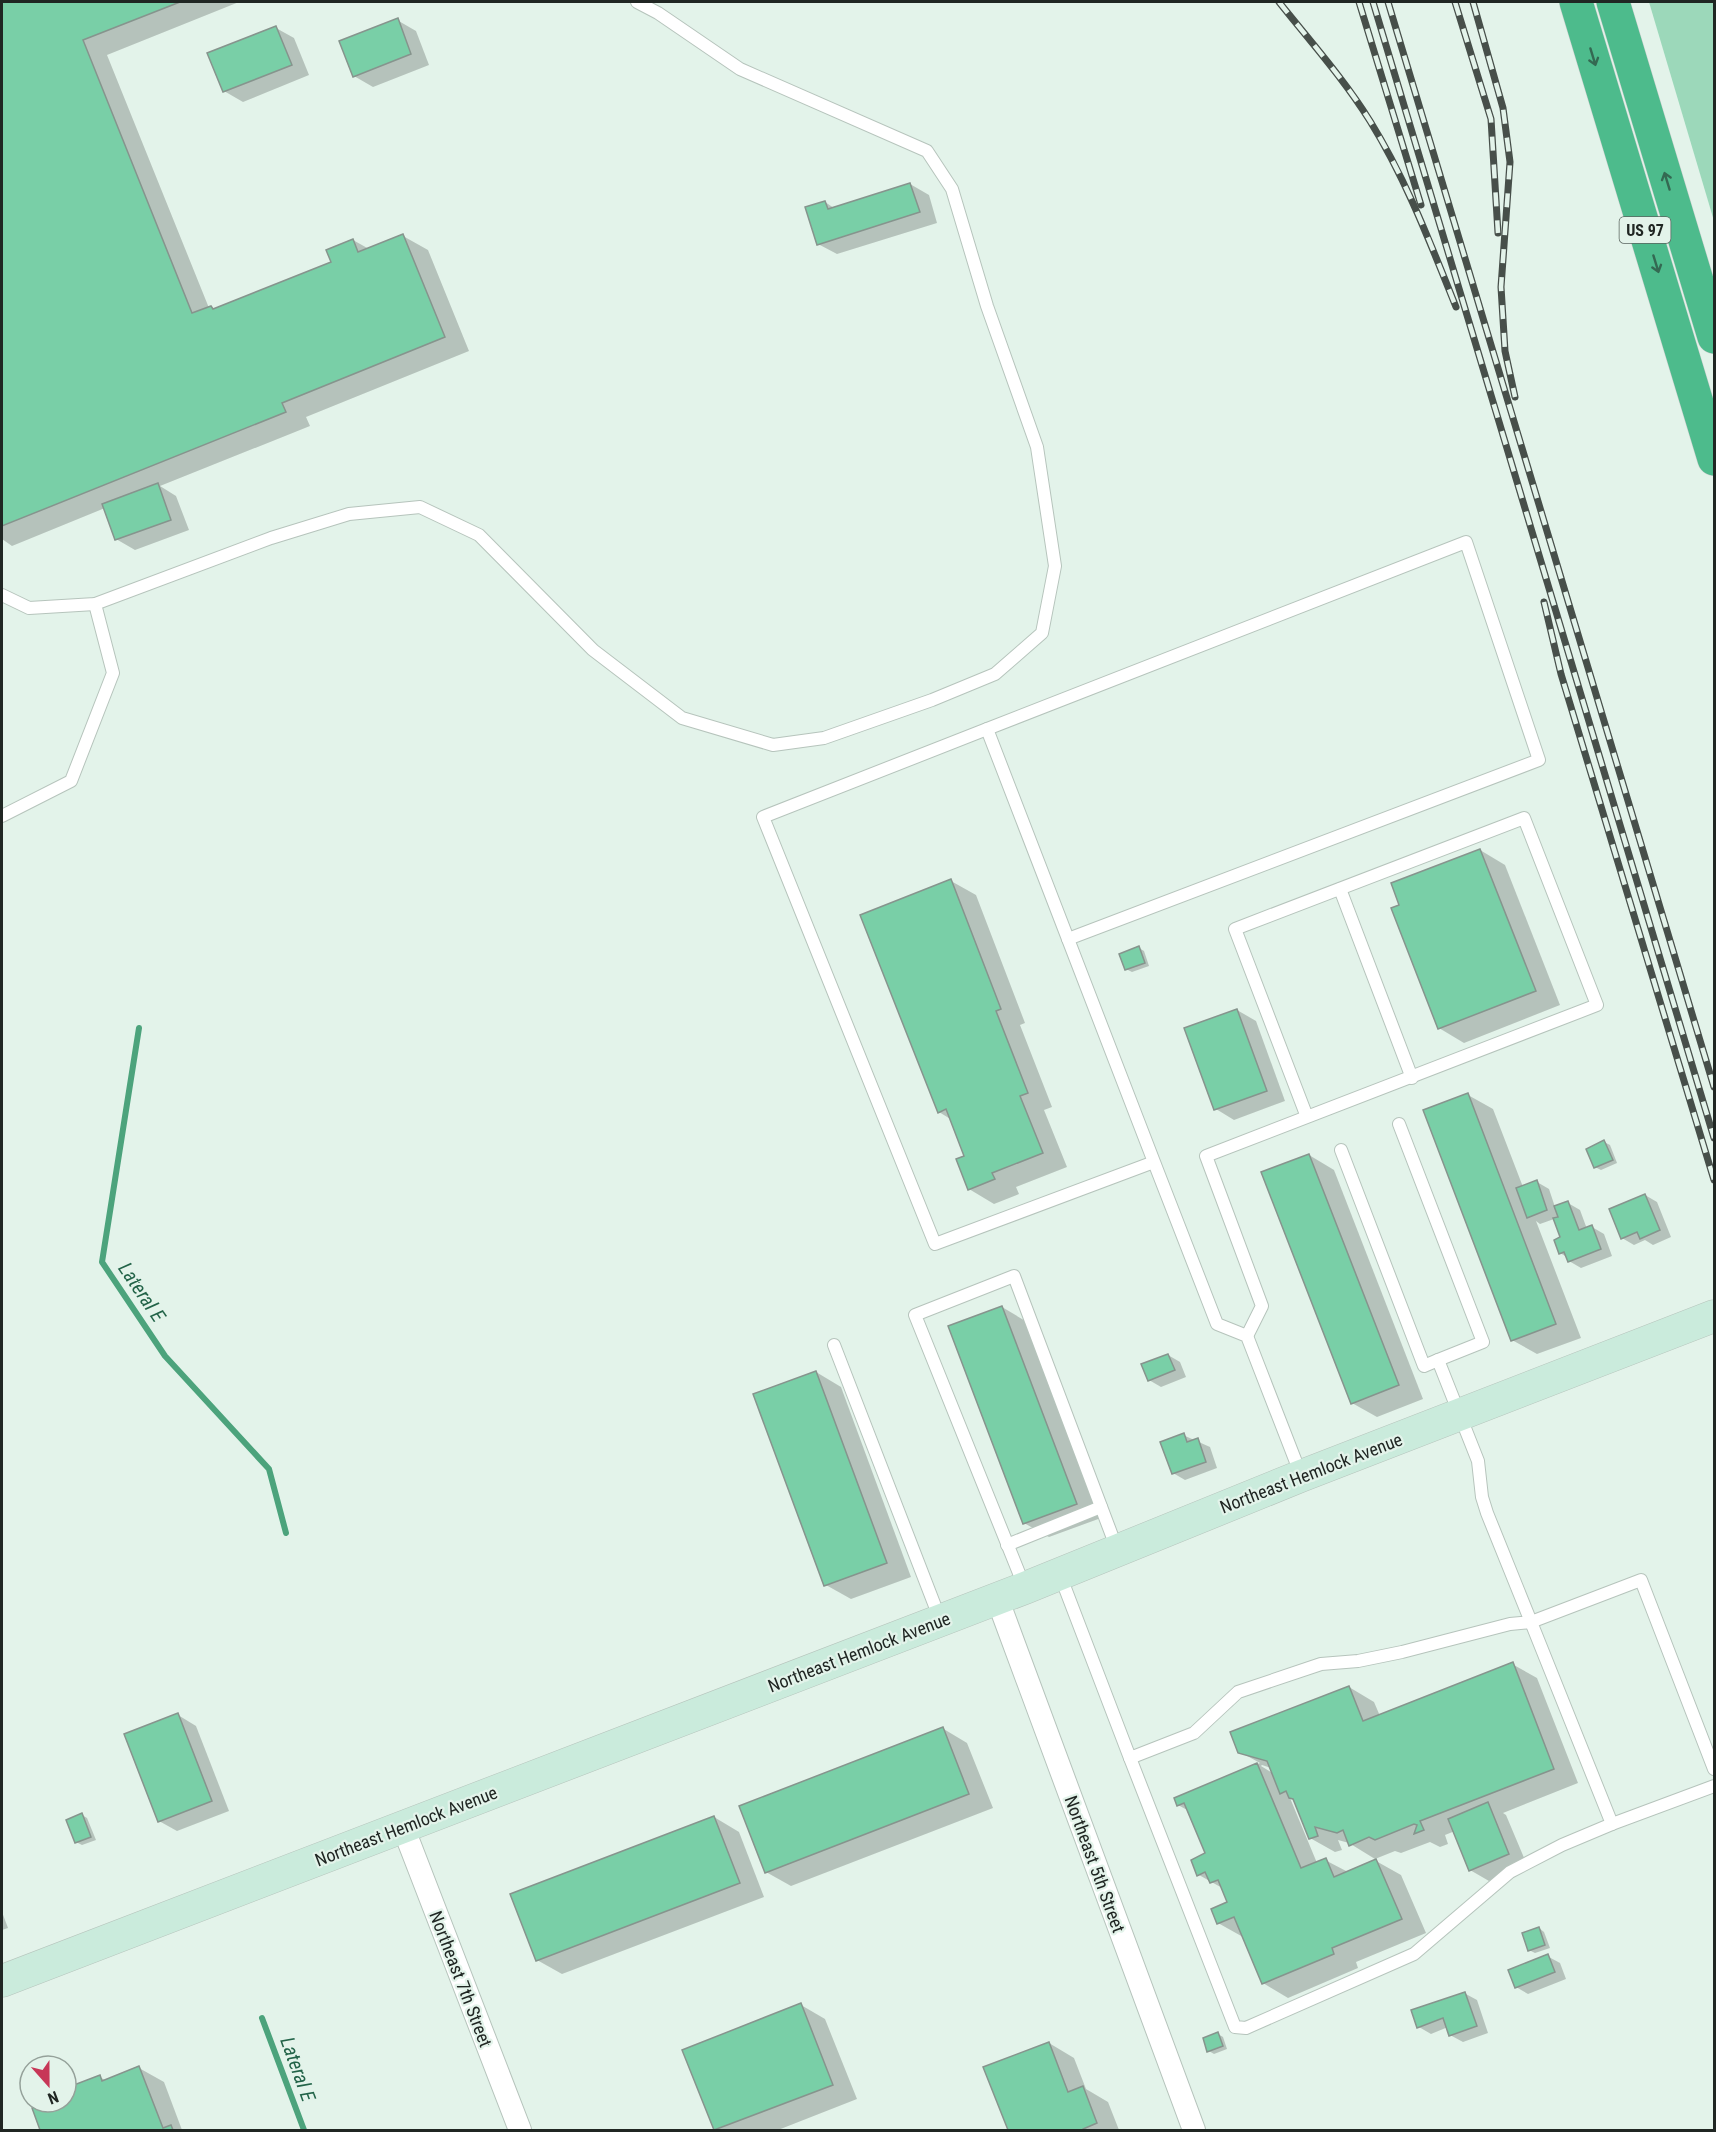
<svg xmlns="http://www.w3.org/2000/svg" width="1716" height="2132" font-family="'Roboto Condensed',sans-serif">
<rect width="100%" height="100%" fill="#e3f3ea"/>
<polygon fill="#9cd8ba" points="1649,2 1714,2 1714,221"/>
<g fill="#0003" fill-rule="evenodd">
<polygon points="2,2 239,2 107,55 209,308 215,310 333,262 353,240 369,249 403,236 428,250 469,351 306,417 310,426 160,486 176,496 189,530 135,550 116,539 105,508 12,546 2,539"/>
<polygon points="397,20 416,31 429,65 373,87 354,76"/>
<polygon points="276,28 294,38 309,75 243,102 224,91"/>
<polygon points="910,184 929,195 937,223 837,254 818,244 825,202 834,208"/>
<polygon points="1480,850 1505,865 1560,1005 1464,1043 1439,1028 1401,905"/>
<polygon points="951,881 976,895 1025,1023 1020,1025 1052,1107 1044,1110 1067,1167 1016,1187 1019,1194 994,1204 969,1189 966,1156 952,1120 939,1112"/>
<polygon points="1139,948 1144,951 1149,966 1132,972 1126,969"/>
<polygon points="1237,1010 1256,1021 1285,1101 1234,1120 1216,1109"/>
<polygon points="1468,1095 1493,1109 1523,1187 1537,1182 1549,1189 1555,1207 1568,1203 1580,1210 1587,1229 1592,1227 1604,1234 1612,1256 1581,1268 1569,1261 1567,1257 1560,1253 1562,1238 1554,1219 1540,1224 1536,1221 1581,1338 1537,1354 1512,1340"/>
<polygon points="1604,1142 1610,1145 1617,1163 1601,1170 1595,1167"/>
<polygon points="1309,1155 1334,1170 1423,1399 1377,1417 1352,1403"/>
<polygon points="1645,1195 1657,1202 1671,1237 1653,1245 1645,1240 1634,1245 1622,1238"/>
<polygon points="1002,1307 1027,1322 1101,1518 1049,1537 1024,1523"/>
<polygon points="1168,1355 1180,1362 1186,1377 1161,1387 1149,1380"/>
<polygon points="816,1372 841,1387 911,1577 851,1599 826,1585"/>
<polygon points="1183,1435 1210,1447 1217,1468 1185,1480 1173,1473"/>
<path d="M1512,1664l25,14 41,105 -75,30 3,2 21,50 -38,16 -19,-11 -15,-39 -10,4 3,9 -8,3 -10,-5 -29,11 -6,-2 -20,8 -26,-16 -11,-3 4,10 -7,2 -25,-14 -15,-37 -5,-3 27,65 8,-3 23,12 28,-11 25,14 25,58 -70,29 2,6 -70,30 -25,-15 -20,-46 -25,-14 11,-20 -5,-14 -25,-14 8,-21 -18,-43 -11,-6 -2,-7 84,-35 -20,-11 109,-65 25,15 6,14zM1262,1765l9,3 3,6 -13,-8z"/>
<polygon points="178,1715 196,1726 229,1811 177,1831 159,1821"/>
<polygon points="942,1728 967,1743 993,1808 791,1886 766,1872"/>
<polygon points="82,1815 87,1818 96,1840 82,1845 76,1842"/>
<polygon points="714,1817 739,1832 764,1897 562,1974 537,1960"/>
<polygon points="2,1912 8,1928 2,1930"/>
<polygon points="1539,1928 1544,1932 1550,1948 1535,1953 1529,1950"/>
<polygon points="1547,1956 1560,1963 1566,1979 1528,1994 1516,1987"/>
<polygon points="1464,1993 1477,2000 1488,2033 1463,2042 1450,2035 1448,2027 1431,2034 1419,2027"/>
<polygon points="801,2005 825,2019 857,2099 778,2130 716,2130 684,2051"/>
<polygon points="1218,2034 1223,2037 1227,2049 1214,2054 1209,2051"/>
<polygon points="1049,2043 1074,2058 1086,2089 1108,2102 1119,2130 1009,2130 985,2068"/>
<polygon points="139,2068 164,2082 182,2130 42,2130 34,2109 51,2102 66,2102 66,2089 100,2077 106,2081"/>
</g>
<g fill="none" stroke-linecap="round" stroke-linejoin="round">
<g stroke="#4ca37c" stroke-width="6">
<polyline points="139,1028 102,1262 165,1356 269,1469 286,1533"/>
<polyline points="262,2018 304,2130"/>
</g>
</g>
<g fill="#79cfa7" stroke="#86948d" stroke-width="1.5">
<polygon points="2,2 180,2 83,40 192,313 211,306 213,309 331,262 326,250 353,239 358,252 403,234 445,337 282,403 286,412 2,526"/>
<polygon points="398,18 411,54 353,77 339,41"/>
<polygon points="276,26 292,65 223,92 207,53"/>
<polygon points="910,183 920,212 817,245 805,207 825,201 828,209"/>
<polygon points="158,483 171,520 115,540 102,504"/>
<polygon points="1480,849 1536,991 1438,1029 1391,908 1399,905 1391,883"/>
<polygon points="951,879 1001,1009 996,1011 1028,1093 1020,1096 1043,1153 992,1173 995,1179 968,1190 956,1159 964,1156 946,1109 938,1113 860,915"/>
<polygon points="1139,946 1145,963 1125,970 1119,954"/>
<polygon points="1237,1009 1267,1091 1214,1110 1184,1028"/>
<polygon points="1468,1093 1556,1324 1511,1341 1423,1110"/>
<polygon points="1604,1140 1613,1160 1594,1168 1586,1149"/>
<polygon points="1309,1154 1399,1385 1351,1404 1261,1172"/>
<polygon points="1537,1180 1547,1210 1527,1218 1516,1188"/>
<polygon points="1645,1194 1660,1230 1640,1239 1637,1232 1621,1239 1609,1209"/>
<polygon points="1568,1201 1579,1230 1592,1225 1601,1249 1568,1262 1564,1252 1559,1254 1554,1240 1560,1237 1553,1218 1558,1217 1554,1206"/>
<polygon points="1002,1306 1077,1504 1023,1524 948,1326"/>
<polygon points="1168,1354 1175,1370 1148,1381 1141,1364"/>
<polygon points="816,1371 887,1563 824,1586 753,1394"/>
<polygon points="1184,1433 1187,1442 1198,1438 1206,1462 1172,1474 1160,1442"/>
<polygon points="1513,1662 1554,1769 1420,1821 1424,1830 1414,1834 1417,1825 1414,1824 1375,1840 1369,1837 1349,1846 1343,1830 1337,1833 1315,1827 1318,1836 1309,1839 1293,1799 1289,1798 1286,1791 1280,1794 1267,1761 1238,1753 1230,1732 1349,1686 1363,1721"/>
<polygon points="178,1713 212,1801 158,1822 124,1734"/>
<polygon points="943,1727 969,1794 765,1873 739,1806"/>
<polygon points="1257,1763 1301,1868 1326,1858 1334,1877 1376,1859 1402,1919 1332,1948 1334,1954 1262,1984 1234,1917 1217,1924 1211,1909 1227,1902 1218,1880 1210,1883 1205,1872 1197,1876 1191,1860 1205,1853 1184,1803 1177,1806 1174,1798"/>
<polygon points="1488,1802 1509,1854 1469,1871 1448,1819"/>
<polygon points="82,1813 91,1837 75,1843 66,1820"/>
<polygon points="714,1816 740,1883 536,1961 510,1894"/>
<polygon points="1539,1927 1545,1945 1528,1951 1522,1933"/>
<polygon points="1548,1954 1555,1972 1515,1988 1508,1970"/>
<polygon points="1465,1992 1477,2026 1449,2036 1443,2018 1417,2028 1411,2010"/>
<polygon points="801,2003 833,2085 714,2130 682,2050"/>
<polygon points="1218,2032 1223,2046 1207,2052 1203,2038"/>
<polygon points="1049,2042 1068,2092 1083,2086 1097,2123 1083,2129 1083,2130 1008,2130 983,2067"/>
<polygon points="139,2066 163,2128 171,2125 173,2130 40,2130 32,2108 47,2102 66,2102 66,2088 100,2075 102,2081"/>
</g>
<g fill="none" stroke-linecap="round" stroke-linejoin="round">
<g stroke="#b6c4bc" stroke-width="14">
<g id="lane">
<polyline points="2,595 29,608 95,604 271,538 349,514 420,507 479,535 593,650 682,718 773,745 824,738 932,700 995,674 1042,633 1055,566 1037,447 987,306 952,189 927,151 740,69 658,13 637,2"/>
<polyline points="987,729 1466,542 1539,760 1068,939"/>
<polyline points="2,816 71,781 113,673 95,604"/>
<polyline points="1340,889 1412,1078"/>
<polyline points="1399,1124 1483,1342 1438,1360"/>
<polyline points="1154,1162 987,729 763,817 935,1244 1154,1162 1217,1324 1247,1336 1301,1475"/>
<polyline points="1247,1336 1262,1306 1206,1156 1597,1005 1524,818 1235,929 1307,1117"/>
<polyline points="834,1345 940,1619"/>
<polyline points="1007,1545 1101,1507"/>
<polyline points="1060,1575 1130,1758 1194,1733 1238,1692 1321,1664 1358,1661 1402,1652 1510,1624 1531,1622 1487,1513 1482,1497 1478,1461 1438,1360 1424,1366 1341,1150"/>
<polyline points="1025,1588 915,1315 1014,1276 1117,1549"/>
<polyline points="1130,1758 1235,2027 1246,2028 1414,1954 1510,1872 1562,1845 1612,1824 1531,1622 1641,1580 1714,1769"/>
<polyline points="1612,1824 1714,1786"/>
</g>
</g>
<g stroke="#b6c4bc" stroke-width="24">
<g id="street">
<polyline points="997,1598 1194,2130"/>
<polyline points="403,1827 520,2130"/>
</g>
</g>
<g stroke="#b6c4bc" stroke-width="33">
<polyline id="secondary" points="2,1981 1025,1588 1301,1476 1714,1316"/>
</g>
<g stroke="#cecfcf" stroke-width="34">
<g id="highway">
<polyline points="1576,2 1714,459"/>
<polyline points="1613,2 1714,337"/>
</g>
</g>
<use href="#lane" stroke="#fff" stroke-width="12"/>
<use href="#street" stroke="#fff" stroke-width="22"/>
<use href="#secondary" stroke="#caebdc" stroke-width="32"/>
<use href="#highway" stroke="#4dbb8c" stroke-width="33"/>
<g stroke="#474f4a" stroke-width="7">
<g id="rail">
<path d="M1279,2c31,39 65,77 91,119 36,58 61,124 86,186"/>
<polyline points="1359,2 1421,205"/>
<polyline points="1373,2 1714,1138"/>
<polyline points="1388,2 1714,1087"/>
<polyline points="1455,2 1491,119 1498,233"/>
<polyline points="1473,2 1503,108 1510,162 1501,287 1505,351 1515,397"/>
<polyline points="1544,602 1561,674 1714,1180"/>
</g>
</g>
<use href="#rail" stroke="#e3f3ea" stroke-width="4.5" stroke-dasharray="14" stroke-linecap="butt"/>
</g>
<defs><path id="oneway-shaft" d="M-6 0H5M1.5-3L5.5 0L1.5 3" fill="none" stroke-width="1.6" stroke-linecap="round" stroke-linejoin="round" transform="scale(1.5)"/></defs>
<g stroke="#346952">
<use href="#oneway-shaft" transform="translate(1593 57) rotate(73)"/>
<use href="#oneway-shaft" transform="translate(1667 181) rotate(-107)"/>
<use href="#oneway-shaft" transform="translate(1656 264) rotate(73)"/>
</g>
<g text-anchor="middle" dominant-baseline="central" stroke-width="4.5" stroke-linejoin="round" paint-order="stroke">
<rect fill="#e3f3ea" stroke="#5a645f" stroke-width="1.5" x="1619.5" y="217" width="51" height="26" rx="4.5"/>
<g font-size="16" font-weight="bold" fill="#202623">
<text x="1645" y="230">US 97</text>
</g>
<g font-size="18" fill="#202623" stroke="#e3f3ea">
<text transform="translate(1311 1473) rotate(-21)">Northeast Hemlock Avenue</text>
<text transform="translate(859 1652) rotate(-21)">Northeast Hemlock Avenue</text>
<text transform="translate(406 1826) rotate(-21)">Northeast Hemlock Avenue</text>
<text transform="translate(1095 1864) rotate(70)">Northeast 5th Street</text>
<text transform="translate(461 1979) rotate(69)">Northeast 7th Street</text>
</g>
<g font-size="20" font-style="italic" fill="#226348" stroke="#e3f3ea">
<text transform="translate(142 1292) rotate(56)">Lateral E</text>
<text transform="translate(298 2069) rotate(70)">Lateral E</text>
</g>
</g>
<rect width="1716" height="2132" fill="none" stroke="#202623" stroke-width="6"/>
<g transform="translate(48 2084) rotate(159)"><circle r="28" fill="#e3f3ea" stroke="#95a19a" stroke-width="1.5"/>
<path d="M0-4.5L10 22L0 15L-10 22Z" fill="#c73757"/>
<text y="-9" font-size="16" font-weight="bold" text-anchor="middle" fill="#202623">N</text>
</g>
</svg>
